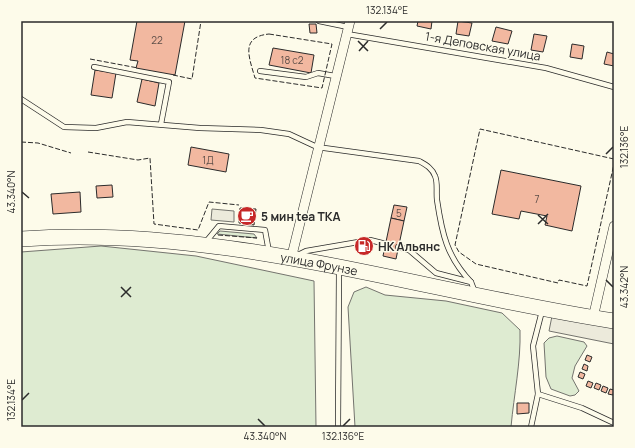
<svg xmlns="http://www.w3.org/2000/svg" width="635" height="448" font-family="Manrope,sans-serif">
<rect width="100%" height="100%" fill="#fdfbea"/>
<g fill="#deebd1" stroke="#74746e">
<polygon points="220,231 254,234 257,238 217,234"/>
<polygon points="101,246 196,256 314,281 316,427 21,427 21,252"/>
<path d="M366,287l19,8 61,6 56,12 18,17c1,32 -6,64 -9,97h-156l-7,-120 6,-15z"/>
<polygon points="557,336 584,342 587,346 575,366 572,378 579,391 575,395 570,396 551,389 546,377 544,343 549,338"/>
</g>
<g fill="#eceadb" stroke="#74746e">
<polygon points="212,209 234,211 234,222 211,220"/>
<polygon points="552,316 614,328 614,344 549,331"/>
</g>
<g fill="#f2b8a0" stroke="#2b2b2b">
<polygon points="137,21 185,21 175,75 136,68 138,61 130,60"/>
<polygon points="418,21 432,21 431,29 417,26"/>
<polygon points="458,21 472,23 469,36 456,34"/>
<polygon points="309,24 316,24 317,33 310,33"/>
<polygon points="496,27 512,31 508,44 492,41"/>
<polygon points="534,34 547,36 543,52 531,50"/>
<polygon points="572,44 584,46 582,59 570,57"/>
<polygon points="273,48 314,55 311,73 269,65"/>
<polygon points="607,52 614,54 614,66 604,64"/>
<polygon points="95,70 116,73 112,98 91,95"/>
<polygon points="142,79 159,83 155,106 137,102"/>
<polygon points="191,147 229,154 226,172 188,165"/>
<polygon points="501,170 581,186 572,231 545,225 547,216 521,211 519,219 492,214"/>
<polygon points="112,185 113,197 97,198 96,186"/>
<polygon points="80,192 81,212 53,214 51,194"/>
<polygon points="394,205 407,207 404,221 391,218"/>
<polygon points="240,208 256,209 254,225 239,223"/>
<polygon points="391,218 404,221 396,259 383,256"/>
<polygon points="587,355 592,357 590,362 585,360"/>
<polygon points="584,364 588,366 587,371 582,369"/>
<polygon points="580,372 585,374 583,379 578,377"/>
<polygon points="588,381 593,383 591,388 586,386"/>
<polygon points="596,383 601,385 599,390 594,388"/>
<polygon points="603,386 608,388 606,393 601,391"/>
<polygon points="610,389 614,390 613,395 608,394"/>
<polygon points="517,403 529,403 529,413 517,414"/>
</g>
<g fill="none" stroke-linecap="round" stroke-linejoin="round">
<g stroke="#2b2b2b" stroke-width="6">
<g id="service">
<polyline points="319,21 348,27"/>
<polyline points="347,34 546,68 614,87"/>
<polyline points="94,67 169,82 161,124"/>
<polyline points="260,71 306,77 318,73 335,76"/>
<path d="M21,99l43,28 32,1 31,-6 73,6 61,2 28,4 28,13 102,14c7,4 13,7 16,15 3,6 1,17 2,24 5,34 10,57 34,82"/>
<polyline points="205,243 219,226 265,230 269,252"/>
<polyline points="398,247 409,250 436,273 471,282 475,292"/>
<polyline points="298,255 306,251 370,240 386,244"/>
<polyline points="538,394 582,408 614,423"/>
<polyline points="338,427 339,270"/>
<polyline points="531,427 538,394 533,346 542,311"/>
</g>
</g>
<g stroke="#2b2b2b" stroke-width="10">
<g id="minor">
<polyline points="291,259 350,21"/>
<polyline points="593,318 614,226"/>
</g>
</g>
<g stroke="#2b2b2b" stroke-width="16">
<g id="primary">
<path id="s1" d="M21,239c198,-15 399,52 593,82"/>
</g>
</g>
<use href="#service" stroke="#fdfbea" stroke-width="4.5"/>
<use href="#minor" stroke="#fdfbea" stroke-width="9"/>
<use href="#primary" stroke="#fdfbea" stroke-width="15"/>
<g stroke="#2b2b2b" stroke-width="1" stroke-dasharray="5 2" stroke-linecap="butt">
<path d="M269,34l63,10 -10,44 -67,-10c-6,-21 -15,-41 14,-44z"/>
<polyline points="90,59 138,68"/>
<polyline points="173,75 192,79 201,21"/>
<polyline points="21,142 38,143 71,153"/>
<polyline points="88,152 138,160 150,158 154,224 198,230 209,202 239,205"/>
<polyline points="614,159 480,129 455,245 459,252 476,264 558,283 559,280 587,286 614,164"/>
<polyline points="218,235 257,238"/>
</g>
</g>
<path fill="none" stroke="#2b2b2b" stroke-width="1.5" d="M380,29l7,-7M358,41l10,10M359,51l9,-10M606,154l7,-7M22,192l7,6M538,215l10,9M538,224l10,-10M606,280l7,7M121,287l10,10M121,297l10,-10M22,400l7,-7M258,419l7,7M343,426l7,-7"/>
<defs>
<g id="cafe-disc" transform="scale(1)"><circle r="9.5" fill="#c62828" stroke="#fdfbea"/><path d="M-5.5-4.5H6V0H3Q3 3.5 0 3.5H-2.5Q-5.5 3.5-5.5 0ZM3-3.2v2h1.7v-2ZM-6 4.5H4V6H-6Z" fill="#fff"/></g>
<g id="fuel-disc" transform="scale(1)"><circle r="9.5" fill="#c62828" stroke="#fdfbea"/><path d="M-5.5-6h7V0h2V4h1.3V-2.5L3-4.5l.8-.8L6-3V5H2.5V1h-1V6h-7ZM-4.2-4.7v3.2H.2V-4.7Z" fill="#fff"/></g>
</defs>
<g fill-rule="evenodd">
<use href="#cafe-disc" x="247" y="216"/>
<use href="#fuel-disc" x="364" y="246"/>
</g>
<g text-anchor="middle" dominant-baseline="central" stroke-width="3" stroke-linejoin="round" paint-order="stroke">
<g font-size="10" fill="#5d4e48">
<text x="157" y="40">22</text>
<text x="292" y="60">18 с2</text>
<text x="208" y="160">1Д</text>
<text x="537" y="199">7</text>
<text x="399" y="213">5</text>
</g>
<g font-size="12" fill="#2b2b2b" stroke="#fdfbea">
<text transform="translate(483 46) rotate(10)">1-я Деповская улица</text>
<text stroke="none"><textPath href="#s1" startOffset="300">улица Фрунзе</textPath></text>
</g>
<g font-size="12" font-weight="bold" fill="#2b2b2b" stroke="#fdfbea" text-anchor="start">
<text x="261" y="216">5 мин tea TKA</text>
<text x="378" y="246">НК Альянс</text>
</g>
</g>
<rect width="635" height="448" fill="none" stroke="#fdfbea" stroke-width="44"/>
<rect x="22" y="22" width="591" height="404" fill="none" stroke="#2b2b2b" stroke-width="1.5"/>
<g font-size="10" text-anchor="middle" fill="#2b2b2b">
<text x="387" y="14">132.134°E</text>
<text transform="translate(624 147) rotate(-90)" y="4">132.136°E</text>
<text transform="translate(11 192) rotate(-90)" y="4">43.340°N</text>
<text transform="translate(624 287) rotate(-90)" y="4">43.342°N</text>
<text transform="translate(11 400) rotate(-90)" y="4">132.134°E</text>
<text x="265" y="440">43.340°N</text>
<text x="343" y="440">132.136°E</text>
</g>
</svg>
